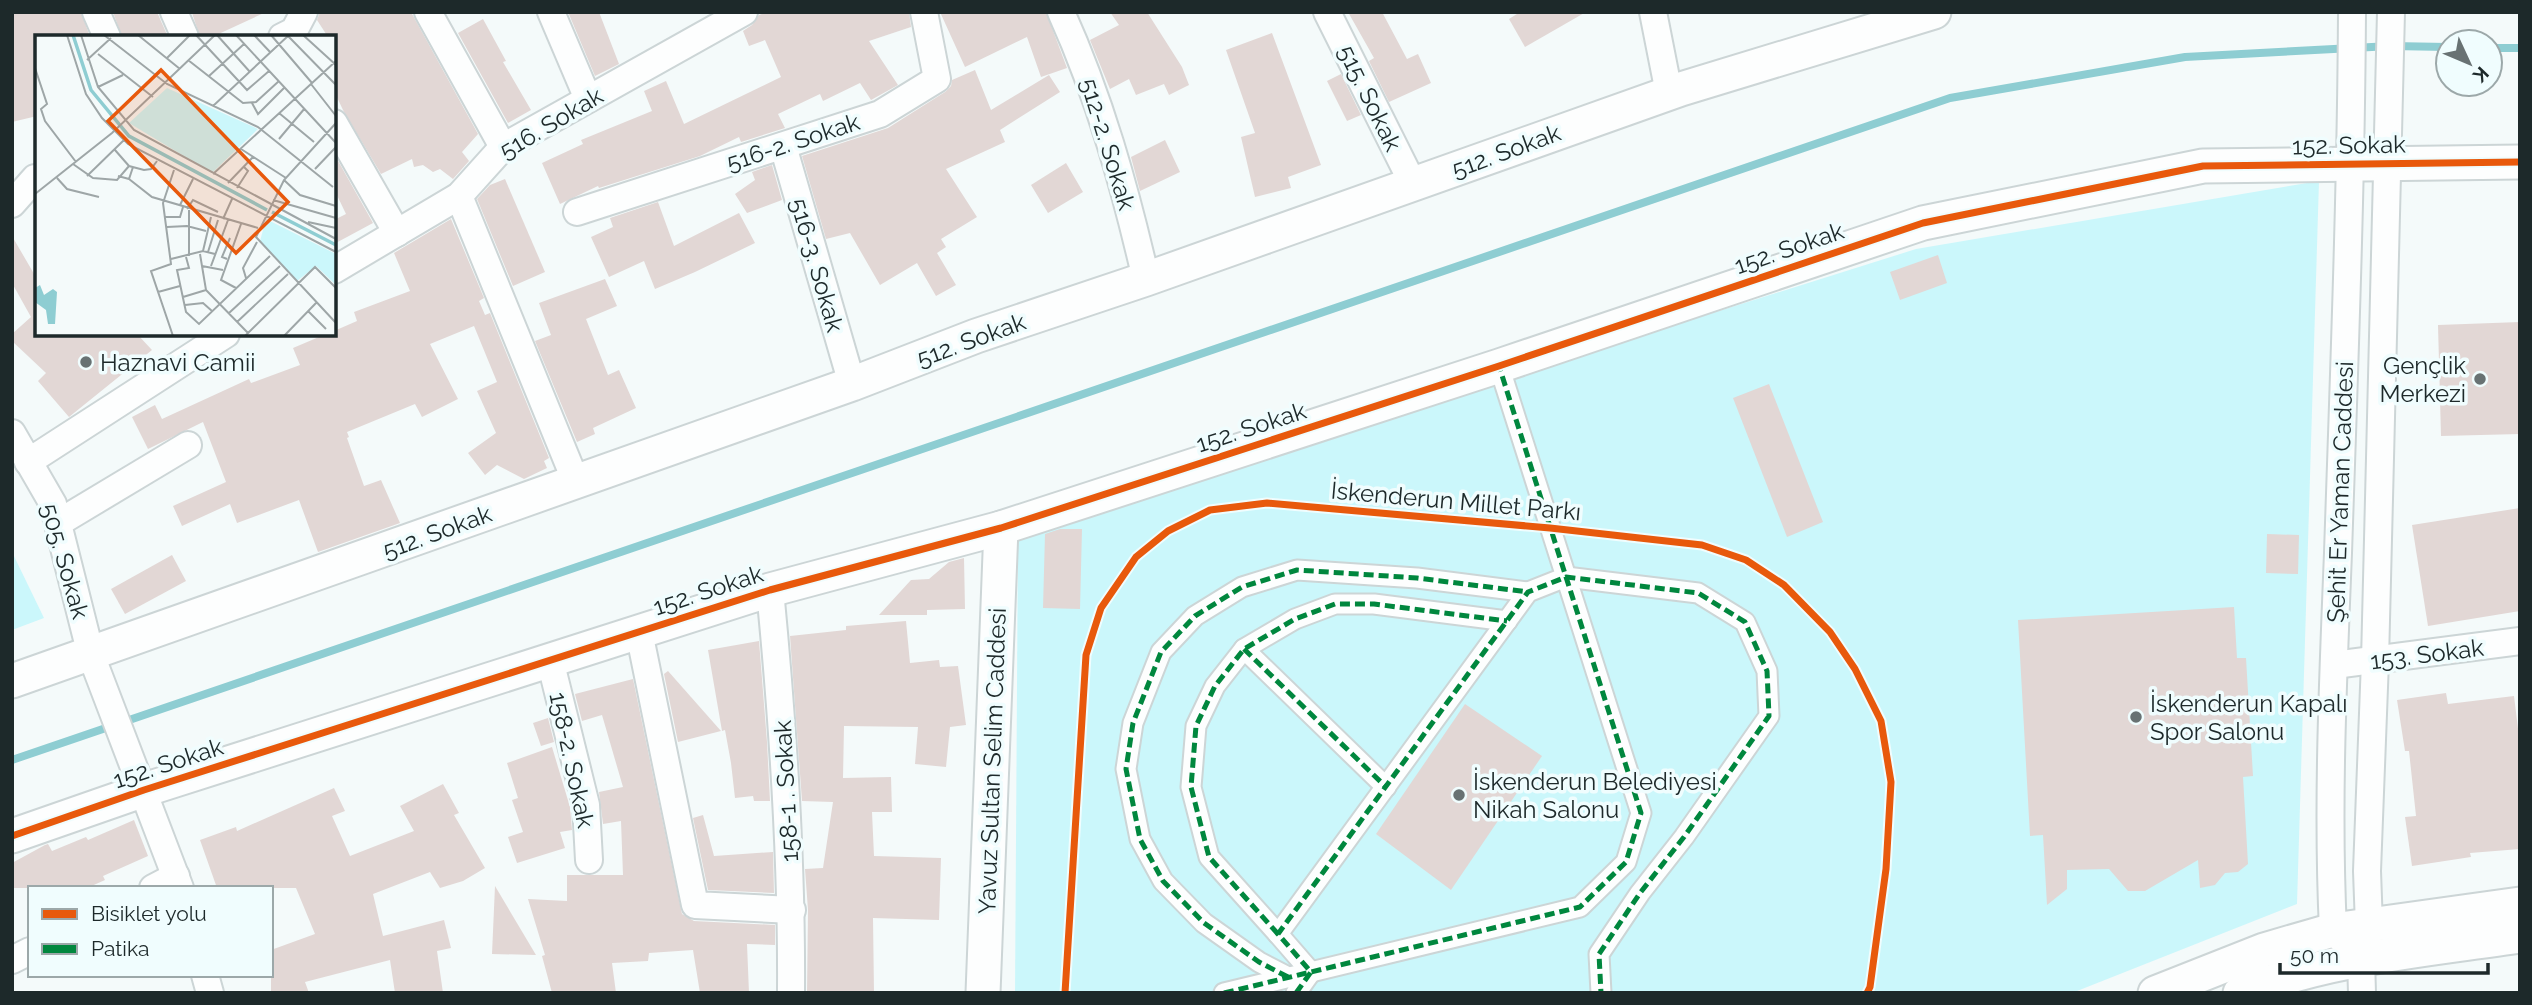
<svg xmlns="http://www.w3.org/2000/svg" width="2532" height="1005" font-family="Raleway,sans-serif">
<rect width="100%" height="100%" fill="#f4fafa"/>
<g fill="#cbf7fb">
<polygon points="2319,181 2297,904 2072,993 1015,993 1018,532 1916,249"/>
<polygon points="12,552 44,618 12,630"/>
</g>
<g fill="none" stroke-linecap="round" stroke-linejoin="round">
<g stroke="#8ecdd2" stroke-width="8">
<polyline points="2490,48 2520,48"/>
<polyline points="12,760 1950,98 2185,57 2391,46 2448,47"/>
</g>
</g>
<g fill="#e2d7d5">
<polygon points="12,12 81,12 90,37 37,37 37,116 12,122"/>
<polygon points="113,12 157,12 168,37 122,37"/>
<polygon points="194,12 266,12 212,37 200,37 192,13"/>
<polygon points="320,12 411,12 478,134 462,152 469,161 453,179 440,169 433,172 423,165 414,167 412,159 381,174 343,110 334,91 334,37 328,37 317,20"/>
<polygon points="568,12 599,12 619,64 595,76"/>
<polygon points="767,12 909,12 911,27 869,41 898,85 871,100 860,83 823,101 820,94 778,114 785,128 741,142 739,137 700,156 599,188 598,186 560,204 542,163 583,144 581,140 652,111 644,91 666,81 684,124 781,77 765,40 749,46 743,31 752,25 759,15"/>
<polygon points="940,12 1046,12 1067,68 1041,77 1027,37 965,67"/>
<polygon points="1110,12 1147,12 1182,67 1189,85 1169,95 1164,84 1136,95 1129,79 1110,89 1090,40 1119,25"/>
<polygon points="1348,12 1382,12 1407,59 1418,54 1431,83 1389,102 1369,61 1374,58"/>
<polygon points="1520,12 1586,12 1525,47 1509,19"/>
<polygon points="483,19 506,61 503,62 531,110 508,123 458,33"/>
<polygon points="1272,33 1321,165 1288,177 1291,188 1255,197 1241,137 1255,133 1226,50"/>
<polygon points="975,70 991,110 1049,75 1060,92 1000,130 1005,142 946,169 977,217 941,239 946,247 937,253 956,285 936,296 917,263 880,285 850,233 826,239 802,156 888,128 945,92 951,86 952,80"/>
<polygon points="1341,74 1361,115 1347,121 1327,81"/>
<polygon points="1165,140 1180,172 1140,191 1131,157"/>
<polygon points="337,159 373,223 334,244 334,220 346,214 334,189 334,161"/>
<polygon points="1066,163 1083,192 1048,213 1031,185"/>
<polygon points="772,165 782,200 747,213 735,194 755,180 752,172"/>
<polygon points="505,179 545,272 513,286 477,199 490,185"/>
<polygon points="658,202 674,246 739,213 755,243 695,272 655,289 644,261 609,277 591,237 613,227 610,218"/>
<polygon points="451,219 484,298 479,301 485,315 490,313 549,458 544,461 547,468 524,479 497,465 485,475 468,453 496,433 477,391 497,382 474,326 430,344 458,399 422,417 415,404 347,432 349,437 347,438 364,486 381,480 400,523 318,552 299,500 237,523 230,504 182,526 173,506 226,482 203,422 148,449 132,417 155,405 162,419 249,379 251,383 300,365 293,348 326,334 334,334 334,331 357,321 354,312 410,291 394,253"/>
<polygon points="12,236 37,279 37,334 137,334 152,350 69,417 38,381 46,373 12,341 12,334 31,317 12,283"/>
<polygon points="1938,255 1947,283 1900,300 1890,272"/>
<polygon points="605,279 617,306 586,319 608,375 619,370 636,408 593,428 595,434 577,442 535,341 551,335 539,303"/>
<polygon points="2520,322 2520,434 2441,436 2438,325"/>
<polygon points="1769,384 1823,522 1787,537 1733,398"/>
<polygon points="2520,508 2520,611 2428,626 2412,525"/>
<polygon points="1060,529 1082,529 1080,609 1043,608 1045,534"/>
<polygon points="2267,534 2299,535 2298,574 2266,573"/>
<polygon points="172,555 186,581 125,614 111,589"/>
<polygon points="964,558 965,609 927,610 927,615 879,615 911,580 929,579 949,562"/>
<polygon points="2234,607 2237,658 2246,658 2253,776 2243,777 2248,864 2238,872 2225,873 2215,885 2200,888 2198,860 2145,891 2128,891 2109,869 2067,870 2067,889 2047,905 2043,835 2030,836 2018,620"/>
<polygon points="906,621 910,663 939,660 940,667 958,666 966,725 950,727 946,767 915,764 918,727 844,726 843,778 891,777 892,812 872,812 874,856 941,858 939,920 873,918 874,993 807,993 808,910 805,869 823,868 833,802 802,801 790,636 846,630 846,626"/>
<polygon points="759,641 767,742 770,801 754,801 753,796 735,798 731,763 725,730 722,731 708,650"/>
<polygon points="668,671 721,731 678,742 664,674"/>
<polygon points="633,679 682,914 694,921 775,925 775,945 747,944 749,993 700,993 693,950 649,953 648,961 612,963 616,993 552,993 542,956 545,955 528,899 567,901 567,875 623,875 621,821 603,824 599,792 623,787 602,715 582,721 575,694"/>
<polygon points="2446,693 2448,704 2514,696 2520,745 2520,849 2470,853 2471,857 2412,866 2405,817 2416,816 2409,751 2405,751 2397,700"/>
<polygon points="1465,704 1542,756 1451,890 1376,834"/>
<polygon points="548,718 554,742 541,746 533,723"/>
<polygon points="552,747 570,807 572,830 560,832 565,848 517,863 508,837 523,832 512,800 518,798 507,763"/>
<polygon points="443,784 459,813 454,815 485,868 463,881 440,888 430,872 373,894 383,936 444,920 451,948 437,951 443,993 395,993 390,960 305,982 309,993 271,993 271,950 315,934 296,888 217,888 200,840 236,827 237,831 334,788 345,811 332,816 350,856 414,831 400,806"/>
<polygon points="703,815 714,856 773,852 774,893 708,890 693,818"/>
<polygon points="134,820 148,856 103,876 105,880 87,888 12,888 12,863 45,845 48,844 52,851 86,837 88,840"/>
<polygon points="495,886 536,955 492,954"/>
</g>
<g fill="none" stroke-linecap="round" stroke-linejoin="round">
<g stroke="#ccd5d6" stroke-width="23">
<g id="pedestrian">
<polyline points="1244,649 1386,787"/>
<polyline points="1278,934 1209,857 1191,787 1196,726 1215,686 1244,649 1295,619 1335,604 1374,604 1507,621"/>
<polyline points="1288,977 1259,962 1204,923 1163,881 1140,839 1126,769 1133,723 1161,652 1195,616 1242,587 1297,570 1417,578 1528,592"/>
<polyline points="1224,993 1580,907 1626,862 1641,813 1499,366"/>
<polyline points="1296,993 1311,972 1278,934 1528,592 1566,577 1698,593 1745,622 1767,671 1769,716 1684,837 1640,893 1599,954 1601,993"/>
</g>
</g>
<g stroke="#ccd5d6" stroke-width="30">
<g id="minor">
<polyline points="96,12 107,37"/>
<polyline points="174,12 185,37"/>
<polyline points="428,12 503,147"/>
<polyline points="551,12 588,99"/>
<path d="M1061,12c39,86 64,176 85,267"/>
<polyline points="1327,12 1413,184"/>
<polyline points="1653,12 1669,93"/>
<polyline points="282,37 294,31 304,12"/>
<polyline points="334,123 397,233"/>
<polyline points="783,146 852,384"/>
<polyline points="459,196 576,482"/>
<polyline points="12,204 35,178"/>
<polyline points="577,212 880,114 937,79 924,12"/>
<polyline points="334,270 459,196 503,147 744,12"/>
<polyline points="12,433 53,504 91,655 180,888"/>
<polyline points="28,462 226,334"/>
<polyline points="58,523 188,445"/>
<path d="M770,590c13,134 22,268 21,403"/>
<polyline points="639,632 695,905 792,910"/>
<polyline points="550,660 586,805 589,860"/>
<polyline points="2334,665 2520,641"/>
<polyline points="153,888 176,876"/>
<path d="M2345,943l-12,-13c-6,-125 0,-251 5,-377 6,-180 13,-360 14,-541"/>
<polyline points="12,960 30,951"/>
<polyline points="205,975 210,993"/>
<polyline points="2362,993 2361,959 2369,926 2367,871 2375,661 2391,12"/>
</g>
</g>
<g stroke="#ccd5d6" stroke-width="37">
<g id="tertiary">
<polyline points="12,681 852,384 976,336 1146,279 1681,89 1934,12"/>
<polyline points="12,836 144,790 770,590 1001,528 1499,366 1923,223 2203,166 2520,162"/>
<polyline points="983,993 1001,528"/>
<polyline points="2155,993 2264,950 2333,930 2520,904"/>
<path d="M2240,993c88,-35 186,-43 280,-57"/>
</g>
</g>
<use href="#pedestrian" stroke="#fdfefe" stroke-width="19"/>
<use href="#minor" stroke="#fdfefe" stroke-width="26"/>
<use href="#tertiary" stroke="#fdfefe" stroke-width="33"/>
<g stroke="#00873e" stroke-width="5" stroke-dasharray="10 5" stroke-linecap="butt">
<polyline points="1244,649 1386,787"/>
<polyline points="1278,934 1209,857 1191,787 1196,726 1215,686 1244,649 1295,619 1335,604 1374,604 1507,621"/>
<polyline points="1288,977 1259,962 1204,923 1163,881 1140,839 1126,769 1133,723 1161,652 1195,616 1242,587 1297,570 1417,578 1528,592"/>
<polyline points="1224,993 1580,907 1626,862 1641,813 1499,366"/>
<polyline points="1296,993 1311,972 1278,934 1528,592 1566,577 1698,593 1745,622 1767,671 1769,716 1684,837 1640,893 1599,954 1601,993"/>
</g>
<g stroke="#f0fdfe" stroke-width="11">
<g id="cycleway">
<polyline points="12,836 144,790 770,590 1001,528 1499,366 1923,223 2203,166 2520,162"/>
<polyline points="1065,993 1086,655 1101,608 1136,557 1168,531 1210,510 1267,503 1550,528 1702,545 1746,560 1784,585 1830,632 1855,669 1881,721 1891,782 1886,869 1870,987 1867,993"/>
</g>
</g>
<use href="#cycleway" stroke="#e8590c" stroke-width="7"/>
</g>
<g fill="#687273" stroke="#f0fdfe" stroke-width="2.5">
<circle cx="86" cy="362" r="7"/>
<circle cx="2480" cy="379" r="7"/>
<circle cx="2136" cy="717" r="7"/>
<circle cx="1459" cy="795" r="7"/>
</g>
<g text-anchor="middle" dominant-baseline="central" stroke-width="7" stroke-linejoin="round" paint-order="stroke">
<g font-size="24" fill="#1d292a" stroke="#f0fdfe">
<text transform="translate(1370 98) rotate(64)">515. Sokak</text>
<text transform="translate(551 123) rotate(-31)">516. Sokak</text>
<text transform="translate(793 142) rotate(-18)">516-2. Sokak</text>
<text transform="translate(1108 144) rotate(73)">512-2. Sokak</text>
<text transform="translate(2349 145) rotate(-1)">152. Sokak</text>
<text transform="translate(1506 151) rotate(-20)">512. Sokak</text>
<text transform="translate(1789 248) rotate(-19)">152. Sokak</text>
<text transform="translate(817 265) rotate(74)">516-3. Sokak</text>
<text transform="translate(971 340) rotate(-20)">512. Sokak</text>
<text transform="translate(1251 427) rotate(-18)">152. Sokak</text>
<text transform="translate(2340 492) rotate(-88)">Şehit Er Yaman Caddesi</text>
<text transform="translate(1456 501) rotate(5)">İskenderun Millet Parkı</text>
<text transform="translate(437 532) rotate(-20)">512. Sokak</text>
<text transform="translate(65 561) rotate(74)">505. Sokak</text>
<text transform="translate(708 590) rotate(-18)">152. Sokak</text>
<text transform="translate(2427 654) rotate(-7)">153. Sokak</text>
<text transform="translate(572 760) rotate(78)">158-2. Sokak</text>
<text transform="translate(992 761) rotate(-88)">Yavuz Sultan Selim Caddesi</text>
<text transform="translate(168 763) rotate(-18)">152. Sokak</text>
<text transform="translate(786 791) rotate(-93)">158-1 . Sokak</text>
</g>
<g font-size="24" fill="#1d292a" stroke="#f0fdfe" text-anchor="start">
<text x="100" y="362">Haznavi Camii</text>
<text x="2466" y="365" text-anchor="end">Gençlik<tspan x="2466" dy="28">Merkezi</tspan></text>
<text x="2150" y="703">İskenderun Kapalı<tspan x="2150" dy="28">Spor Salonu</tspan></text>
<text x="1473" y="781">İskenderun Belediyesi<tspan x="1473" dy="28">Nikah Salonu</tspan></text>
</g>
</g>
<g transform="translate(35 35)">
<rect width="301" height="301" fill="#f4fafa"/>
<path d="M132,53l91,41 -46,44 -83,-50zM231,184l70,35v31l-20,-19 -19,15 -37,-40z" fill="#cbf7fb"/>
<path d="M5,250l4,10 9,-6 4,3 -2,32h-7l-2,-14 -11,-8v-14z" fill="#8ecdd2"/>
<path fill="none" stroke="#8ecdd2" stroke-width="3.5" d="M38,0l18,55 38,46 138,74M237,177l64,33"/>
<path fill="none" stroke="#9ea6a7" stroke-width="2" d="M32,0l19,59 16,24 26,26 208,108M46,0l17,52 36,43 202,109M69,0l63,49 91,43 75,60M103,0l42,34M161,0l51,55 22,-19M182,0l33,37M201,0l100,108M219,0l17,18M236,0l41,48M268,0l33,30M253,1l48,49M63,19l55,43M132,23l23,-23M52,25l24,-22M153,25l55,43 13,-1 23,-21M0,33l12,36 -6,5 4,12 31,41M174,41l35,-32M276,49l25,32M63,52l25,-12M217,68l6,11 27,-27M178,71l76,-71M244,78l35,29M301,88l-52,57 -28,57 80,86M244,104l26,-31M206,114l45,29M80,115l14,16 15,4 7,-1 6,-8M38,129l20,14 24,2 12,-14M280,134l21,-22M178,139l123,-113M52,141l37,-36M83,141l11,3 4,-12M22,143l10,11 32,8M94,144l23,18 106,31M249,145l16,15 36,11M193,148l25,-26M202,153l11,-17 -5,-5M0,159l77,-61 103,-98M238,165l63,18M145,170l13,-26M152,174l6,-9 25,12M154,175v46M130,182h15l3,-10M188,184l9,-20M273,187l28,6M132,192l20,-1 19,5M168,216l8,-34M173,217l10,-32M165,219l6,36 42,43M151,222l3,11 -12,2 9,42 13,12 71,-68M136,224l32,-8 12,3M192,224l-5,-2 8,-19M167,231l21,4M176,231l17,-46M211,243l-3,-10 14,-26M201,253l-15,-8 20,-56M123,257l22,-6M148,262l23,-7M150,270l18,-2 9,8M273,276l18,18M194,278l51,-47M202,287l51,-48M138,301l-22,-65 20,-7 -8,-61 11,-33M210,301l70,-69 21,21M249,301l32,-33"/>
<path fill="#e8590c" fill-opacity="0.15" stroke="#e8590c" stroke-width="3.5" d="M126,35l127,132 -52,51 -128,-132z"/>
<rect width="301" height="301" fill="none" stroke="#1d292a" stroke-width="3.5"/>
</g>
<rect width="2532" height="1005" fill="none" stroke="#1d292a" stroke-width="28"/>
<rect x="28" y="886" width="245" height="91" fill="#f0fdfe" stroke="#9ca8a9" stroke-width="2"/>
<rect x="42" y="909" width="35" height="10" fill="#e8590c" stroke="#9ca8a9" stroke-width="2"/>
<text x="91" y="921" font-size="21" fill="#1d292a">Bisiklet yolu</text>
<rect x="42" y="944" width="35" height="10" fill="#00873e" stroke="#9ca8a9" stroke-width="2"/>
<text x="91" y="956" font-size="21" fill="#1d292a">Patika</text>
<g transform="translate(2469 63) rotate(134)"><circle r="33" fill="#f0fdfe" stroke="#9ca8a9" stroke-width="2"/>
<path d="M0-5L12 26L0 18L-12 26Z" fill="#687273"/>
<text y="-10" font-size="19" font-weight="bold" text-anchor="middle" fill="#1d292a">K</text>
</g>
<path d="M2280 963v10h208v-10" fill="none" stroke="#1d292a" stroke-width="3.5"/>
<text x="2290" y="963" font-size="21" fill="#1d292a" stroke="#f0fdfe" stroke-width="5" paint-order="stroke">50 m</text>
</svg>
